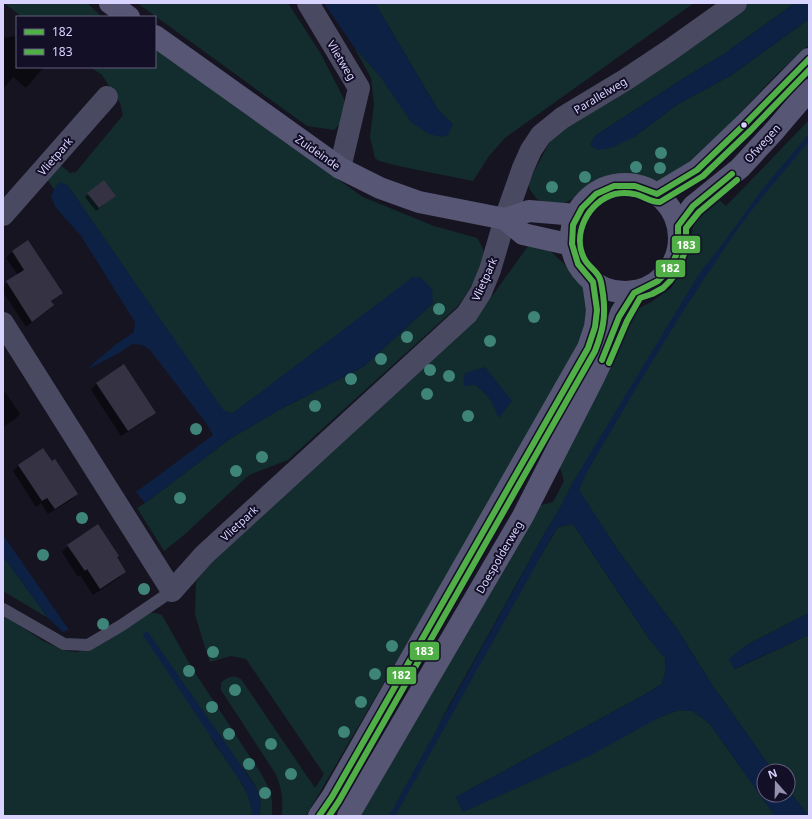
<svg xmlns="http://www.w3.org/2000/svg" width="812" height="819" font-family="'Noto Sans',sans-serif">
<rect width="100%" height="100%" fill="#161421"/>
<g fill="#132c2d" fill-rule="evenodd">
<polygon points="4,3 87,3 102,17 22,17"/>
<polygon points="137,3 288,3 321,54 344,99 345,118 334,130 307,126"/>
<polygon points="375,3 694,3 505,138 489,156 473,181 403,167 379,161 375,158 370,137 374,104 371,78 354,47 379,75 453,124 438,110"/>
<polygon points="749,3 795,3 724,54 684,78 595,136 590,145 634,137 678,104 730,76 809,19 809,45 775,76 687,169 656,182 639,176 626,175 611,178 563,204 542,203 536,198 530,190 528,183 555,132 710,32"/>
<path d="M155,46l150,110 58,41 71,29 43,12c2,3 5,8 6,11 5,17 -16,44 -25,57l-170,154 -39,15 -65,60 -20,16 -27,-43 8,-5 86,-65 48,-28 84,-43 70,-64 -200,110 -10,-2 -155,-225 -8,-3 -6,6 -9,-12 12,-15 13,11 6,-1 47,-57 -3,-12 -18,-28 -12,-8h65z"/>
<polygon points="809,120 809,613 745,646 735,669 809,635 809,816 788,790 788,771 773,771 713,686 677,629 619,552 573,482 560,508 546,531 437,727 558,527 573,524 650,640 665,658 666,670 662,684 644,695 456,797 463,812 660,717 679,710 693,711 710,724 775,816 357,816 533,507 553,502 564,481 558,461 639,308 651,302 671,288 686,264 695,216 715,196 726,206"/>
<path d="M528,246l20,3 25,23 13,17 4,19 -15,48 -269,460h-24c1,-16 0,-28 -7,-43l-54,-83v-7c6,-6 12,-9 20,-4l74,109 9,-14 -78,-115 -15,-3 -21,6 -8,-24 -7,-24 1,-32 13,-18 257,-241 24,-24zM485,367l14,51 -8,-19 -15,-14h-5z"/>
<polygon points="3,556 48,618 3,591"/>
<path d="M150,613h6l6,2 30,53 68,104c11,19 13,22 12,44h-13c9,-32 -28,-60 -49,-79 12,18 46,59 42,79h-249v-202l40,27 24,10 10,1 18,-5z"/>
</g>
<g fill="#0d2144">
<polygon points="324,3 375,3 438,110 453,124 448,135 442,137 429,134 411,122 379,75 354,47"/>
<polygon points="795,3 809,3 809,19 730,76 678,104 634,137 611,148 598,150 590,145 595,136 684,78 724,54"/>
<path d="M809,134v7c-27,33 -57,66 -81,102 -51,74 -96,152 -141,229l-8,18 40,62 58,77 36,57 60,85h-9v24h24v-5l21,26h-34l-65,-92 -17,-13 -14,-1 -19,7 -69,38 -128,57 -7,-15 188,-102 18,-11 4,-14 -1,-12 -15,-18 -77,-116 -15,3 -6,9 -157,280h-6l157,-285 14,-23 13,-26 126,-208 26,-33 36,-50z"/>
<polygon points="60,182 68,186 224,411 233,413 413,277 421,278 432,289 433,303 363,367 279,410 231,438 145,503 136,492 213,435 206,423 150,350 143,345 132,344 119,353 86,370 115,345 134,332 135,322 81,236 56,208 51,197 54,189"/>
<path d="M485,367l27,34 -13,17c-7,-16 -9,-21 -23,-33l-13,1 2,-13z"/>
<polygon points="3,535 69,630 63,632 48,618 3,556"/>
<polygon points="809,613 809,635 734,669 729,659 745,646"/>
<path d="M145,632h3l108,155c4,9 6,19 3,29h-7l-2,-15 -7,-16 -100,-150z"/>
</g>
<g fill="#0007">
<polygon points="14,36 17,38 17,67 44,67 26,88 13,77 3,89 3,38"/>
<polygon points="88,194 111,199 96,211 85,197"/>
<polygon points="12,252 61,293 51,302 52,305 46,311 26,327 3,292 3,286 18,275 6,258"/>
<polygon points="97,383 155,412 148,419 121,436 91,390"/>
<polygon points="3,389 20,414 14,420 3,427"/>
<polygon points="19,465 77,494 71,500 48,514 41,503 36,507 13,471"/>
<polygon points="68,546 115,557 125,572 119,578 93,595 80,575 78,577 62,552"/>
</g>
<g fill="#343243">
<polygon points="104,180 116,196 99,208 87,193"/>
<polygon points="28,240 63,293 51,301 54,305 32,322 6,281 24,270 12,251"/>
<polygon points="124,364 156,413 128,431 96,383"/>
<polygon points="43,448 52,461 55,459 78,494 55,509 47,498 42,501 18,465"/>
<polygon points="98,524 119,556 117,557 126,572 100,589 87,569 85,571 67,545"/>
</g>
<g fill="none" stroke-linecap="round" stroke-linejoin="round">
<polyline stroke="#4a4962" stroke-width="12" points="3,609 64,644 88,645 122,625 172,591"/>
<g stroke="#4a4962" stroke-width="22">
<polyline points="308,3 359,88 340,168"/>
<polyline points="3,215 107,97"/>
<polyline points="3,323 172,591 204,555 467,314 481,292 490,270 505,219 523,168 531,150 541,135 562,118 625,80 670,50 736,3"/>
</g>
<g stroke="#575674" stroke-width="22">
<polyline points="110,3 129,17"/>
<polyline points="155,36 340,168 380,188 419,202 505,219 523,234 572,245"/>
<circle cx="625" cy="238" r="54"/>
<polyline points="657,194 697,170 745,124 809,59"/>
<polyline points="505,219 529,211 577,215"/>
<polyline points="678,226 693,206 740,168 775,130 809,90"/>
<polyline points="319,816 332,797 588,348 595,327 597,310 593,282"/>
<polyline points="348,816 523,516 593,379 610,343 621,313 635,291"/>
</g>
<g stroke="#130f26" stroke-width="9">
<g id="bus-1">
<polyline points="602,360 619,317 634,293 658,281 670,269 677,253 678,244 678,226 693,206 732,174"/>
<polyline points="319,816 332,797 588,348 595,327 597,310 593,282 578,264 572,244 573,225 582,208 596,194 614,186 635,186 657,194 697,170 745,124 809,59"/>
</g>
</g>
<g stroke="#130f26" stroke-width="9">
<g id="bus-2">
<polyline points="609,363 627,321 640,298 652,294 663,288 670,281 677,272 684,254 686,244 686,228 699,212 737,180"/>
<path d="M329,816l10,-15 256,-450c8,-21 11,-34 8,-57 -1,-4 -1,-10 -3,-15 -2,-7 -11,-12 -15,-19 -14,-25 3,-59 30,-66 5,-1 14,-1 19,0 8,1 17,9 26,8l43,-26 48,-46 58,-60"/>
</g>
</g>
<use href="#bus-1" stroke="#50af46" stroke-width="6"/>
<use href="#bus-2" stroke="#50af46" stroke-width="6"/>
</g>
<g fill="#3e8478">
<circle cx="661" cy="153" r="6"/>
<circle cx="636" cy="167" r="6"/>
<circle cx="660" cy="168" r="6"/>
<circle cx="585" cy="177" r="6"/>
<circle cx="552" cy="187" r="6"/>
<circle cx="439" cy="309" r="6"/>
<circle cx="534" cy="317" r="6"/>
<circle cx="407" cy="337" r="6"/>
<circle cx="490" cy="341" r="6"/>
<circle cx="381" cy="359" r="6"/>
<circle cx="430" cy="370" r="6"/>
<circle cx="449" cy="376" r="6"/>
<circle cx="351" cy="379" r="6"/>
<circle cx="427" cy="394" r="6"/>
<circle cx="315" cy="406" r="6"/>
<circle cx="468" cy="416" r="6"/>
<circle cx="196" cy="429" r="6"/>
<circle cx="262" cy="457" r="6"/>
<circle cx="236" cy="471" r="6"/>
<circle cx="180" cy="498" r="6"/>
<circle cx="82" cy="518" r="6"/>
<circle cx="43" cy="555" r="6"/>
<circle cx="144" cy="589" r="6"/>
<circle cx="103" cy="624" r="6"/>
<circle cx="392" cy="646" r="6"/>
<circle cx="213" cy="652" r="6"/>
<circle cx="189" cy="671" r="6"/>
<circle cx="375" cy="674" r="6"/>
<circle cx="235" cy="690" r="6"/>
<circle cx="361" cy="702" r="6"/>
<circle cx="212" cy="707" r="6"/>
<circle cx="344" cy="732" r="6"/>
<circle cx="229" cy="734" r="6"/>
<circle cx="271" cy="744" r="6"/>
<circle cx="249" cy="764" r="6"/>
<circle cx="291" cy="774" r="6"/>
<circle cx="265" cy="793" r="6"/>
</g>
<circle fill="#d9d4ff" stroke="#130f26" stroke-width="1.5" cx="744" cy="125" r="3.5"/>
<g text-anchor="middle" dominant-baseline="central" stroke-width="4" stroke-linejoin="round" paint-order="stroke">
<g font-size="11" fill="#d9d4ff" stroke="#130f26">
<text transform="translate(342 60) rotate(59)">Vlietweg</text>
<text transform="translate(600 95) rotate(-31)">Parallelweg</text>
<text transform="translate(762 143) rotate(-48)">Ofwegen</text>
<text transform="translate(318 152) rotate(35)">Zuideinde</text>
<text transform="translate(55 156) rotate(-49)">Vlietpark</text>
<text transform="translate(484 279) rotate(-66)">Vlietpark</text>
<text transform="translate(239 523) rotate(-43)">Vlietpark</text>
<text transform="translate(499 557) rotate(-60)">Doespolderweg</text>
</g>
</g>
<g stroke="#130f26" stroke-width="1.5">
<rect x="671" y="235" width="30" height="19" rx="4" fill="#50af46"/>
<rect x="655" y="259" width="31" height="19" rx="4" fill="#50af46"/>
<rect x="409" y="641" width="31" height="20" rx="4" fill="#50af46"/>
<rect x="386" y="666" width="31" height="19" rx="4" fill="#50af46"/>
</g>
<g font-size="11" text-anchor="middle" font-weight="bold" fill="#fff">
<text x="686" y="249">183</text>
<text x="670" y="272">182</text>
<text x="424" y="655">183</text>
<text x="401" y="679">182</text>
</g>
<rect width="812" height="819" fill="none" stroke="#d9d4ff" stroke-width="8"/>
<rect x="16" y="16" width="140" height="52" fill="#130f26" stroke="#625e7d"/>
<rect x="24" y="29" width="20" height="6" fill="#50af46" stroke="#625e7d"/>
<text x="52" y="36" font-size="12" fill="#d9d4ff">182</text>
<rect x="24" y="49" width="20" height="6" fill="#50af46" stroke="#625e7d"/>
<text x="52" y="56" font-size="12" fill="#d9d4ff">183</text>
<g transform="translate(776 783) rotate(340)"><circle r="19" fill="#130f26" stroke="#625e7d"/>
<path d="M0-3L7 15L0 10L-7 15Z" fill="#9591b1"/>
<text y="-6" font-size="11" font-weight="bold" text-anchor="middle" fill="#d9d4ff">N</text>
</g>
</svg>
